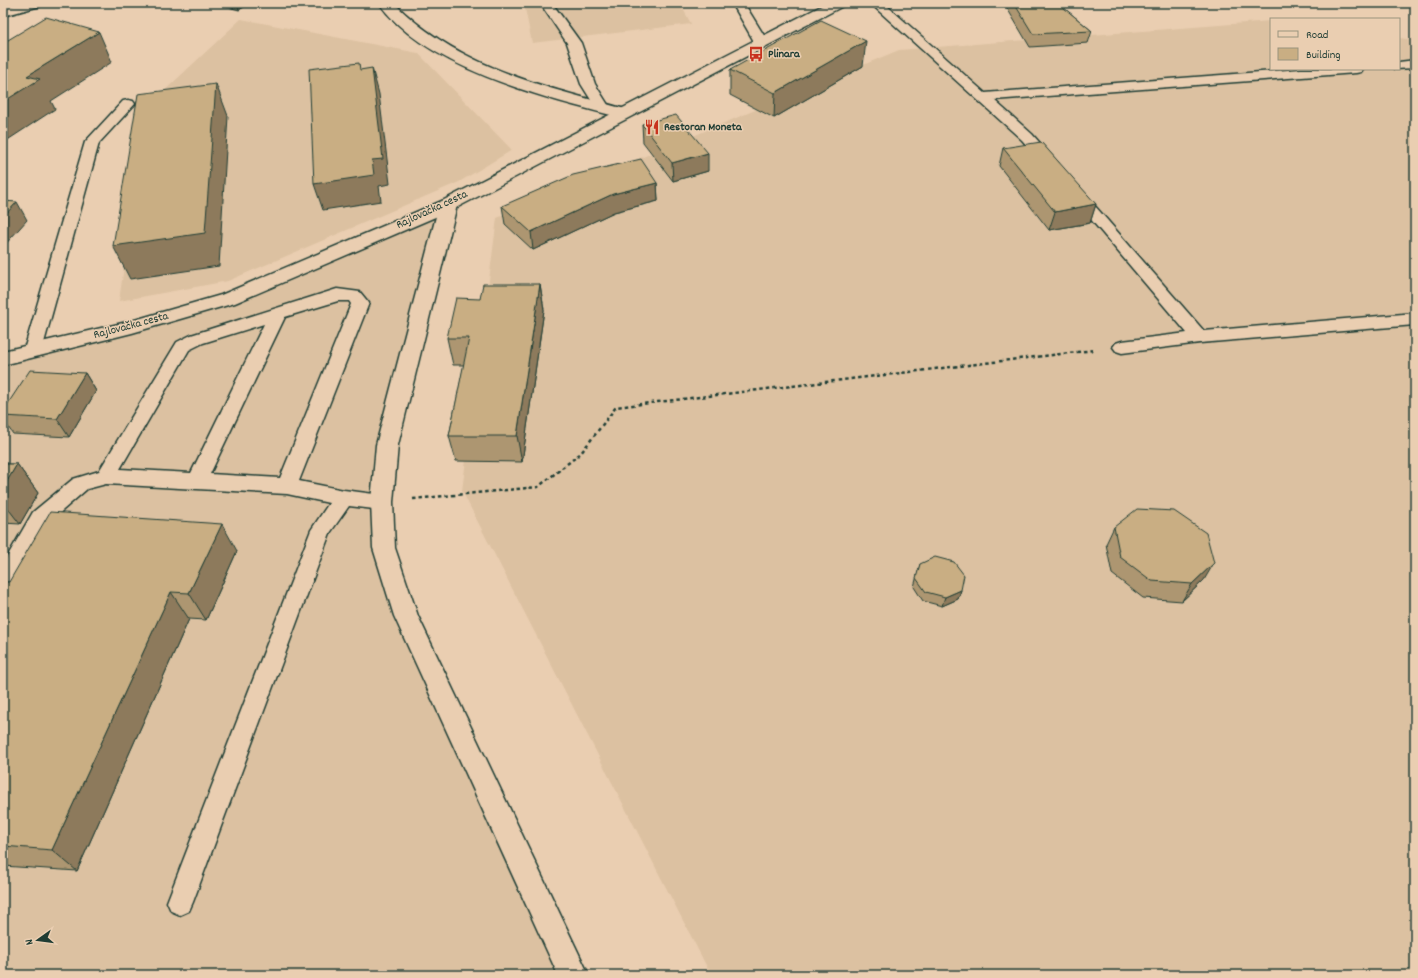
<svg xmlns="http://www.w3.org/2000/svg" width="1418" height="978" font-family="Dekko,sans-serif">
<rect width="100%" height="100%" fill="#eaceb1"/>
<filter id="ink" filterUnits="userSpaceOnUse"><feTurbulence type="fractalNoise" baseFrequency=".025" numOctaves="2"/><feDisplacementMap in="SourceGraphic" scale="8" xChannelSelector="R" yChannelSelector="G"/><feConvolveMatrix kernelMatrix="1 2 1 2 8 2 1 2 1" color-interpolation-filters="sRGB"/></filter>
<g filter="url(#ink)">
<g fill="#dcc1a1">
<polygon points="524,3 680,3 691,24 532,43"/>
<polygon points="241,19 418,53 512,150 459,182 228,281 119,301 147,107"/>
<polygon points="1271,21 1271,69 1399,69 1399,38 1415,40 1415,975 711,975 462,491 497,218 899,50"/>
<polygon points="448,205 387,445 384,548 574,975 3,975 3,358 228,299"/>
</g>
<g fill="none" stroke-linecap="round" stroke-linejoin="round">
<g stroke="#1f3d34" stroke-width="3">
<g id="service">
<polygon points="22,3 42,3 40,6 3,16 3,8"/>
<polygon points="540,3 552,3 581,43 595,84 610,108 608,111 598,111 596,108 581,84 567,43"/>
<polygon points="732,3 744,3 768,42 766,45 756,45"/>
<polygon points="870,3 884,3 985,93 1301,69 1363,69 1361,72 1356,73 994,100 1032,134 1055,160 1058,163 1055,166 1045,166 1022,140"/>
<polygon points="1415,60 1415,68 1395,69 1399,69 1399,62"/>
<polygon points="128,100 133,101 135,104 99,143 42,350 39,354 33,356 27,354 24,350 85,142 123,101"/>
<polygon points="1076,188 1081,190 1204,331 1415,313 1415,325 1200,343 1122,353 1116,351 1113,347 1116,343 1122,341 1187,333 1071,196 1068,193 1071,190"/>
<path d="M337,289l23,3 9,11 -70,178 45,9 45,6 3,6 -3,6 -7,2 -33,-4 -19,27 -137,369 -4,9 -9,4 -9,-4 -4,-9 144,-372 18,-27 -42,-9 -181,-10 -19,5 -40,35 -36,65 -8,3v-28l30,-52 40,-33 26,-8 78,-129 14,-7zM338,301h11l2,3 -71,174 -70,-4 75,-157zM264,324l-73,149 -71,-4 69,-119 14,-7z"/>
</g>
</g>
<g stroke="#1f3d34" stroke-width="3">
<g id="minor">
<path d="M379,3h15c65,65 149,83 235,107l2,3 -2,3 -6,2c-74,-19 -198,-49 -244,-115z"/>
<polygon points="448,200 454,201 457,205 398,445 393,502 395,548 418,616 589,975 558,975 394,616 373,548 371,502 376,445 439,205 442,201"/>
</g>
</g>
<g stroke="#1f3d34" stroke-width="3">
<polygon id="tertiary" points="827,3 845,3 843,6 454,209 235,303 132,333 3,365 3,351 131,321 221,295 442,201"/>
</g>
<polyline stroke="#1f3d34" stroke-width="2.5" stroke-dasharray="3.5 3" stroke-linecap="butt" points="413,499 538,487 581,453 616,407 1094,350"/>
<use href="#service" fill="#eaceb1" fill-rule="evenodd"/>
<use href="#minor" fill="#eaceb1" fill-rule="evenodd"/>
<use href="#tertiary" fill="#eaceb1" fill-rule="evenodd"/>
</g>
<g fill="#ad9671" stroke="#1f3d34">
<polygon points="213,3 250,3 239,10"/>
<polygon points="1004,3 1058,3 1092,31 1088,43 1030,47"/>
<polygon points="863,66 774,118 730,95 730,70"/>
<polygon points="642,124 708,171 673,181 643,142"/>
<polygon points="1003,148 1096,204 1090,223 1049,230 999,166"/>
<polygon points="657,183 658,201 614,212 533,250 505,224 502,206"/>
<polygon points="540,284 544,310 522,462 456,461 449,436 464,365 453,365 447,338 480,299"/>
<polygon points="85,373 96,391 69,437 13,434 3,420 3,411"/>
<polygon points="3,464 17,464 38,493 20,524 3,523"/>
<polygon points="1114,527 1204,580 1182,601 1143,598 1112,574 1106,544"/>
<polygon points="237,551 206,620 189,619 77,871 3,866 3,582 9,582"/>
<polygon points="920,564 961,590 958,599 942,606 923,601 914,587"/>
</g>
<g fill="#8d7a5c" stroke="#1f3d34">
<polygon points="237,3 250,3 239,10"/>
<polygon points="99,32 112,62 51,101 55,109 3,143 3,102 27,76"/>
<polygon points="866,41 863,66 774,118 775,93"/>
<polygon points="372,68 379,94 390,184 379,186 381,201 323,210 314,184 372,160"/>
<polygon points="216,84 228,116 219,266 130,279 113,246"/>
<polygon points="708,153 708,171 673,181 672,163"/>
<polygon points="657,183 658,201 614,212 533,250 531,232 613,194"/>
<polygon points="17,202 27,220 3,247 3,217"/>
<polygon points="1096,204 1090,223 1049,230 1055,212"/>
<polygon points="540,284 544,310 522,462 517,436"/>
<polygon points="85,373 96,391 69,437 57,419"/>
<polygon points="17,464 38,493 20,524 3,502 3,488"/>
<polygon points="222,524 237,551 206,620 189,593"/>
<polygon points="1214,563 1204,580 1182,601 1192,584"/>
<polygon points="961,590 958,599 942,606 945,597"/>
<polygon points="171,592 189,619 77,871 52,850"/>
</g>
<g fill="#c9ae83" stroke="#1f3d34">
<polygon points="1014,3 1058,3 1092,31 1033,34"/>
<polygon points="46,17 99,32 27,76 40,79 3,102 3,43"/>
<polygon points="821,20 866,41 775,93 730,70"/>
<polygon points="359,63 360,70 372,68 383,159 372,160 374,175 314,184 309,69"/>
<polygon points="216,84 205,233 113,246 138,94"/>
<polygon points="676,115 708,153 672,163 642,124"/>
<polygon points="1041,142 1096,204 1055,212 1003,148"/>
<polygon points="641,159 657,183 613,194 531,232 502,206 573,175"/>
<polygon points="3,201 17,202 3,217"/>
<polygon points="483,284 540,284 517,436 449,436 469,338 447,338 456,298 480,299"/>
<polygon points="30,370 85,373 57,419 3,416 3,411"/>
<polygon points="3,464 17,464 3,488"/>
<polygon points="1137,509 1174,511 1206,533 1214,563 1192,584 1152,581 1120,557 1114,527"/>
<polygon points="50,512 222,524 189,593 171,592 52,850 3,846 3,582 9,582"/>
<polygon points="935,557 954,562 964,575 961,590 945,597 926,592 916,578 920,564"/>
</g>
</g>
<defs>
<g id="bus-bare" transform="scale(1.2)"><path d="M-5-6H5V4H4V6H2V4H-2V6H-4V4H-5ZM-3.5-4V0h7V-4ZM-3.5 1.2v1.5H-2V1.2ZM2 1.2v1.5H3.5V1.2Z" fill="#c8321e" stroke="#eaceb1" stroke-width="2.5" paint-order="stroke"/></g>
<g id="restaurant-bare" transform="scale(1.2)"><path d="M-5-6h1v4h1v-4h1v4h1v-4h1v5L-1.5 .5V6h-2V.5L-5-1ZM5-6V6H3V1.5H1.5Q1.5-4 5-6Z" fill="#c8321e" stroke="#eaceb1" stroke-width="2.5" paint-order="stroke"/></g>
</defs>
<g fill-rule="evenodd">
<use href="#bus-bare" x="756" y="54"/>
<use href="#restaurant-bare" x="652" y="127"/>
</g>
<g text-anchor="middle" dominant-baseline="central" stroke-width="3" stroke-linejoin="round" paint-order="stroke">
<g font-size="12" font-weight="bold" fill="#1f3d34" stroke="#eaceb1" text-anchor="start">
<text x="768" y="54">Plinara</text>
<text x="664" y="127">Restoran Moneta</text>
</g>
<g font-size="12" fill="#1f3d34" stroke="#eaceb1">
<text transform="translate(432 210) rotate(-25)">Rajlovačka cesta</text>
<text transform="translate(131 326) rotate(-15)">Rajlovačka cesta</text>
</g>
</g>
<rect width="1418" height="978" fill="none" stroke="#eaceb1" stroke-width="16"/>
<rect x="8" y="8" width="1402" height="962" fill="none" stroke="#1f3d34" stroke-width="1.5" filter="url(#ink)"/>
<rect x="1270" y="18" width="130" height="52" fill="#eaceb1" stroke="#99947f"/>
<rect x="1278" y="31" width="20" height="6" fill="#eaceb1" stroke="#99947f"/>
<text x="1306" y="38" font-size="12" fill="#1f3d34">Road</text>
<rect x="1278" y="48" width="20" height="12" fill="#c9ae83" stroke="#99947f"/>
<text x="1306" y="58" font-size="12" fill="#1f3d34">Building</text>
<g transform="translate(38 940) rotate(256)" stroke="#eaceb1" stroke-width="3" paint-order="stroke">
<path d="M0-3L7 15L0 10L-7 15Z" fill="#1f3d34"/>
<text y="-6" font-size="11" font-weight="bold" text-anchor="middle" fill="#1f3d34">N</text>
</g>
</svg>
